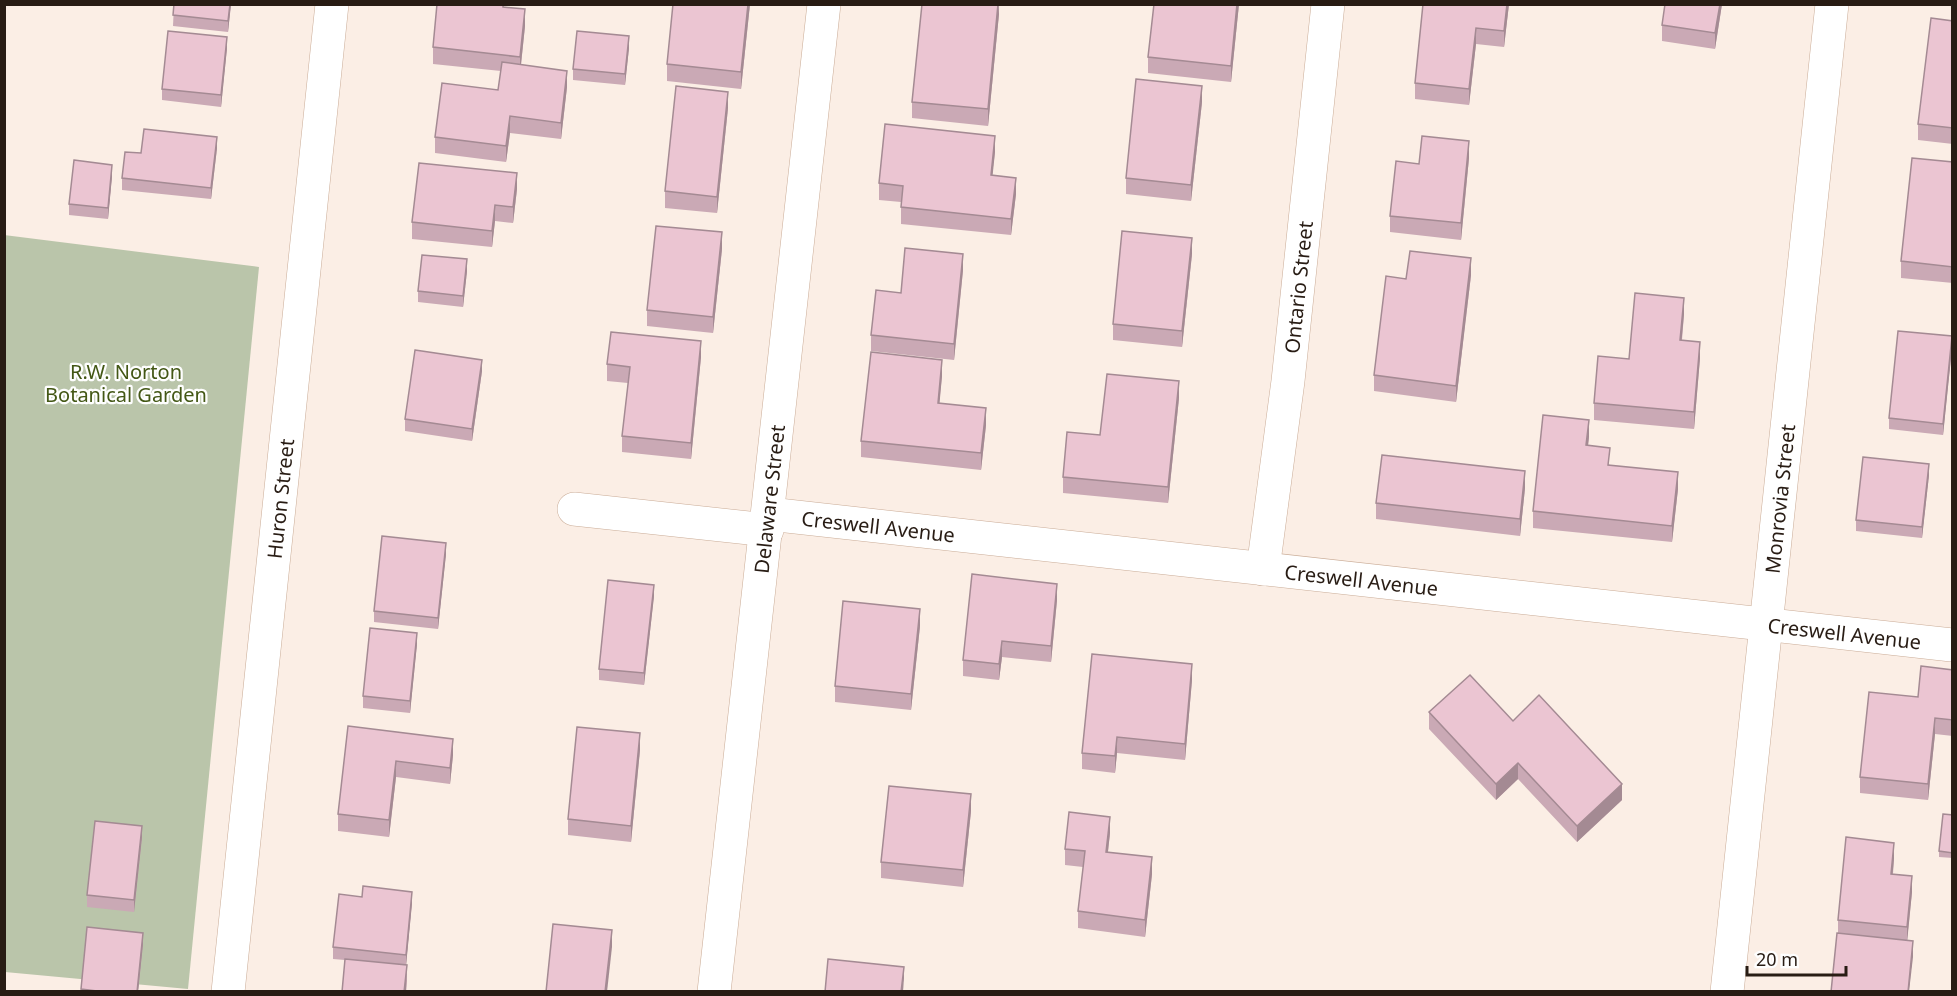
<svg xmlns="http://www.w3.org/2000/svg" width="1957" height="996" font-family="'Noto Sans',sans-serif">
<rect width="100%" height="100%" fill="#fbeee5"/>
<polygon fill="#bac5aa" points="4,235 259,267 188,989 5,972"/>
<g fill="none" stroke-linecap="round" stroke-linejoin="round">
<g stroke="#caac97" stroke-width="34">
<g id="minor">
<polyline points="574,509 767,530"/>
<path id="s1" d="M769,514l1183,131"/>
<path id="s2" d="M1263,569l25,-188 40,-377"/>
<path id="s3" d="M228,992l104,-988"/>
<path id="s4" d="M714,992l110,-988"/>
<path id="s5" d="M1727,992l105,-988"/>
</g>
</g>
<use href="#minor" stroke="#fff" stroke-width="33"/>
</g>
<g fill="#caa9b5">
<polygon points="174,4 231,4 228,32 173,26"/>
<polygon points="437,4 505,4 504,7 525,26 521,65 567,87 561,139 510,133 506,162 435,153 435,137 498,90 501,71 433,64 433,47"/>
<polygon points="750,4 741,89 667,81 667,64"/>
<polygon points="999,4 999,14 988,126 912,118 912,102"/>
<polygon points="1239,4 1231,82 1148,73 1148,57"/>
<polygon points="1423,4 1509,4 1504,47 1476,44 1469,105 1415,99 1415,83"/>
<polygon points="1722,4 1715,49 1662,41 1662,25"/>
<polygon points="1953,21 1953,144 1918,140 1918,124"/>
<polygon points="227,48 221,107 162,100 162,89"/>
<polygon points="629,48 625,85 573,80 573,69"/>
<polygon points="1202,102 1191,201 1126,194 1126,178"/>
<polygon points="728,108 717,213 665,208 665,191"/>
<polygon points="217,148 211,199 122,190 122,178 141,153"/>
<polygon points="995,152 992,175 1016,194 1011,235 901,224 901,202 879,200 879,183"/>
<polygon points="1469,158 1461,240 1390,232 1390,216 1419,164"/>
<polygon points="1953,162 1953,283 1901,278 1901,261"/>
<polygon points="112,176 108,219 69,215 69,204"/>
<polygon points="517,189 513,223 495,221 492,247 412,239 412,222"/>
<polygon points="722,249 713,333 647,326 647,310"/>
<polygon points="1192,254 1182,347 1113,340 1113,324"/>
<polygon points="963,270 954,360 871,351 871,335"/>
<polygon points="467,271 463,307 418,302 418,291"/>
<polygon points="1471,275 1456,402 1374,391 1374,375 1406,279"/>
<polygon points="1684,314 1682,340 1700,358 1694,429 1594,420 1594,403 1629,359"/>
<polygon points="1952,348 1943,435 1889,429 1889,418"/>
<polygon points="701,357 691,459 622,452 622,436 628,383 607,381 607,364"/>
<polygon points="482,371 472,441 405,431 405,419"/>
<polygon points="942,376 939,404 986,425 981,470 861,457 861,441"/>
<polygon points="1179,398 1168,503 1063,493 1063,477"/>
<polygon points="1589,437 1588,445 1610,465 1678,489 1672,542 1533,528 1533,511"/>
<polygon points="1929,475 1922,538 1856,531 1856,520"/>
<polygon points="1525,488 1520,536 1376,519 1376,503"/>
<polygon points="446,554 438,629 374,622 374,611"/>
<polygon points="654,596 644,685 599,680 599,669"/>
<polygon points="1057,600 1051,662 1002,657 999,680 963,676 963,660"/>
<polygon points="920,626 911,710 835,702 835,686"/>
<polygon points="417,644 410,713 363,708 363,696"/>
<polygon points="1953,670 1953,736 1935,734 1928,800 1860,793 1860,777 1918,697"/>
<polygon points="1192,680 1185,760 1117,753 1115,773 1082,769 1082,753"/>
<polygon points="1429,712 1513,721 1622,800 1577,842 1518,779 1496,800 1429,729"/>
<polygon points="348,726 453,755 450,784 396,777 389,837 338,831 338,814"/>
<polygon points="640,750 631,842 568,835 568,819"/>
<polygon points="971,811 963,887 881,878 881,862"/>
<polygon points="1953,815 1953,858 1939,857 1939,851"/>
<polygon points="1110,833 1108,852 1152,874 1145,937 1078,928 1078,911 1083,867 1065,865 1065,849"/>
<polygon points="142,837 134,912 87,907 87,895"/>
<polygon points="1894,859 1893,874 1912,892 1907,940 1913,957 1838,933 1838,920"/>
<polygon points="412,903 406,965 407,981 406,992 342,992 345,960 333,959 333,947"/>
<polygon points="87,927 143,944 138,992 81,992"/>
</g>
<g fill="#a48a93">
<polygon points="230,4 231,4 228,32 228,21"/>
<polygon points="748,4 750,4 741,89 741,72"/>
<polygon points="998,4 999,14 988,126 988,109"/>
<polygon points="1237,4 1239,4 1231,82 1231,66"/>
<polygon points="1507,4 1509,4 1504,47 1504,31"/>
<polygon points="1720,4 1722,4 1715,49 1715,33"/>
<polygon points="525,9 525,26 520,73 520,57"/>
<polygon points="1476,28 1476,44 1469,105 1469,89"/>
<polygon points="629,36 629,48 625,85 625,74"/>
<polygon points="227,37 227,48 221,107 221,95"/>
<polygon points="567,71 567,87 561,139 561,123"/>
<polygon points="1202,86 1202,102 1191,201 1191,185"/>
<polygon points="728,92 728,108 717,213 717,197"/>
<polygon points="510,116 510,133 506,162 506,146"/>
<polygon points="995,136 995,152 991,191 991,175"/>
<polygon points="217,137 217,148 211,199 211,188"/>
<polygon points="1469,141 1469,158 1461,240 1461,223"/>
<polygon points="112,165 112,176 108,219 108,208"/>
<polygon points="517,173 517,189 513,223 513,207"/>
<polygon points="1016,178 1016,194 1011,235 1011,219"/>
<polygon points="495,205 495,221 492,247 492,231"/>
<polygon points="722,232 722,249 713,333 713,317"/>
<polygon points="1192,238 1192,254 1182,347 1182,331"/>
<polygon points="963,254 963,270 954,360 954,344"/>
<polygon points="1471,258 1471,275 1456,402 1456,386"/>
<polygon points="467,259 467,271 463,307 463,296"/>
<polygon points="1684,298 1684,314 1680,357 1680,340"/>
<polygon points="1952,336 1952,348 1943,435 1943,424"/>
<polygon points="701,341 701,357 691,459 691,443"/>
<polygon points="1700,342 1700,358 1694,429 1694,412"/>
<polygon points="482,360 482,371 472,441 472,429"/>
<polygon points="942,360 942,376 938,420 938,403"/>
<polygon points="1179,381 1179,398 1168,503 1168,487"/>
<polygon points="986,408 986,425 981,470 981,453"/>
<polygon points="1589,420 1589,437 1586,462 1586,445"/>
<polygon points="1929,464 1929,475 1922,538 1922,527"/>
<polygon points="1525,471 1525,488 1520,536 1520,519"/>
<polygon points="1678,472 1678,489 1672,542 1672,526"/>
<polygon points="446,543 446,554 438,629 438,618"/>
<polygon points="1057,584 1057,600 1051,662 1051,646"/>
<polygon points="654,585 654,596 644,685 644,673"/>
<polygon points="920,609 920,626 911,710 911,694"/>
<polygon points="417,633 417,644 410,713 410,701"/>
<polygon points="1002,641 1002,657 999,680 999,664"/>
<polygon points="1192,664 1192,680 1185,760 1185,744"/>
<polygon points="1935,718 1935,734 1928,800 1928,784"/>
<polygon points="640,733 640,750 631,842 631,826"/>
<polygon points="1117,737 1117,753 1115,773 1115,756"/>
<polygon points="453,739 453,755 450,784 450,768"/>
<polygon points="396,761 396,777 389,837 389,820"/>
<polygon points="1518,763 1518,779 1496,800 1496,784"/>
<polygon points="1622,784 1622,800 1577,842 1577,826"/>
<polygon points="971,794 971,811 963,887 963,870"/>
<polygon points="1110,817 1110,833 1106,868 1106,852"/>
<polygon points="142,826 142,837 134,912 134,900"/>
<polygon points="1894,843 1894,859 1891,890 1891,874"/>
<polygon points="1152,857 1152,874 1145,937 1145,920"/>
<polygon points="1912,876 1912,892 1907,943 1907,927"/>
<polygon points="412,892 412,903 406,966 406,955"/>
<polygon points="612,930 612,947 607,992 605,992"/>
<polygon points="143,933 143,944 138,992 137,992"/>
<polygon points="1913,941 1913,957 1909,992 1908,992"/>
<polygon points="407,965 406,992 404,992"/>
<polygon points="904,967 904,978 903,992 901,992"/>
</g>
<g fill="#ebc5d2" stroke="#a48a93" stroke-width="1.5">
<polygon points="174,4 230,4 228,21 173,15"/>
<polygon points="437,4 503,4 503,7 525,9 520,57 433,47"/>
<polygon points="673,4 748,4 741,72 667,64"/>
<polygon points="922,4 998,4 988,109 912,102"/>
<polygon points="1154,4 1237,4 1231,66 1148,57"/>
<polygon points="1423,4 1507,4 1504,31 1476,28 1469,89 1415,83"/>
<polygon points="1665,4 1720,4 1715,33 1662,25"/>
<polygon points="1931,18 1953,21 1953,128 1918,124"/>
<polygon points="168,31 227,37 221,95 162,89"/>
<polygon points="577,31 629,36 625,74 573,69"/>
<polygon points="502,62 567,71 561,123 510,116 506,146 435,137 442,83 498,90"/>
<polygon points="1136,79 1202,86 1191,185 1126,178"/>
<polygon points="676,86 728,92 717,197 665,191"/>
<polygon points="885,124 995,136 991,175 1016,178 1011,219 901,207 903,186 879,183"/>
<polygon points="144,129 217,137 211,188 122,178 125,152 141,153"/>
<polygon points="1422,136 1469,141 1461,223 1390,216 1396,161 1419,164"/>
<polygon points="1912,158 1953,162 1953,267 1901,261"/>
<polygon points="74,160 112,165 108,208 69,204"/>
<polygon points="419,163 517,173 513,207 495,205 492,231 412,222"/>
<polygon points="656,226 722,232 713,317 647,310"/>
<polygon points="1122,231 1192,238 1182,331 1113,324"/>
<polygon points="905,248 963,254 954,344 871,335 876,290 901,293"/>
<polygon points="1410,251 1471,258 1456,386 1374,375 1386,276 1406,279"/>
<polygon points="422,255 467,259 463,296 418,291"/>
<polygon points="1635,293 1684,298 1680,340 1700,342 1694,412 1594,403 1598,356 1629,359"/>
<polygon points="1898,331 1952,336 1943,424 1889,418"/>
<polygon points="611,332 701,341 691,443 622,436 630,367 607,364"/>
<polygon points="415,350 482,360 472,429 405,419"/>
<polygon points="871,352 942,360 938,403 986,408 981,453 861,441"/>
<polygon points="1107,374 1179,381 1168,487 1063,477 1067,432 1100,435"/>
<polygon points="1543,415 1589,420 1586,445 1610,448 1608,465 1678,472 1672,526 1533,511"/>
<polygon points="1382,455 1525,471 1520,519 1376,503"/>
<polygon points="1863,457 1929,464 1922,527 1856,520"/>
<polygon points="382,536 446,543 438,618 374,611"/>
<polygon points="972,574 1057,584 1051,646 1002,641 999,664 963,660"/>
<polygon points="608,580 654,585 644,673 599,669"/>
<polygon points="843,601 920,609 911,694 835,686"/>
<polygon points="370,628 417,633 410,701 363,696"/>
<polygon points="1092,654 1192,664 1185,744 1117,737 1115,756 1082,753"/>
<polygon points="1921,666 1953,670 1953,720 1935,718 1928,784 1860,777 1869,692 1918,697"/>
<polygon points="1470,675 1513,721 1539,695 1622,784 1577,826 1518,763 1496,784 1429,712"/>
<polygon points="348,726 453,739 450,768 396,761 389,820 338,814"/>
<polygon points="577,727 640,733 631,826 568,819"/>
<polygon points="889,786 971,794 963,870 881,862"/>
<polygon points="1069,812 1110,817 1106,852 1152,857 1145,920 1078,911 1085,851 1065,849"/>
<polygon points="1943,814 1953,815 1953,853 1939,851"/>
<polygon points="95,821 142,826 134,900 87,895"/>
<polygon points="1846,837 1894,843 1891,874 1912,876 1907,927 1838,920"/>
<polygon points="363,886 412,892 406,955 333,947 339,894 362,897"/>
<polygon points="553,924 612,930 605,992 546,992"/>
<polygon points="87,927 143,933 137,992 105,992 81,989"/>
<polygon points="1837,933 1913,941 1908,992 1831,992"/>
<polygon points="345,959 407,965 404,992 342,992"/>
<polygon points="828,959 904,967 901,992 825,992"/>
</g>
<g text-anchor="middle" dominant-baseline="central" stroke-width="4.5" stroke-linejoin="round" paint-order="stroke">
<g font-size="20" fill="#281c14" stroke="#fefefe">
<text stroke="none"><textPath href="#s2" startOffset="284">Ontario Street</textPath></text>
<text stroke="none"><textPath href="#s3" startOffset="496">Huron Street</textPath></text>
<text stroke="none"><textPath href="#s4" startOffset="496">Delaware Street</textPath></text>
<text stroke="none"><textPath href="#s5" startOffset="496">Monrovia Street</textPath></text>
<text stroke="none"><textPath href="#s1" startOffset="110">Creswell Avenue</textPath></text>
<text stroke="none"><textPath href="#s1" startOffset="596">Creswell Avenue</textPath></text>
<text stroke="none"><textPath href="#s1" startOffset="1082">Creswell Avenue</textPath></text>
</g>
<g font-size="20" fill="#435715" stroke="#fefefe">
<text x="126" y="371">R.W. Norton<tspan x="126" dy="23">Botanical Garden</tspan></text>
</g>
</g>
<rect width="1957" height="996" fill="none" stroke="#281c14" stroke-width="12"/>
<path d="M1747 966v9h99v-9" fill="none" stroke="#281c14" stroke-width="3"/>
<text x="1756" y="966" font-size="18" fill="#281c14" stroke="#fefefe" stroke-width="4.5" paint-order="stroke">20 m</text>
</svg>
